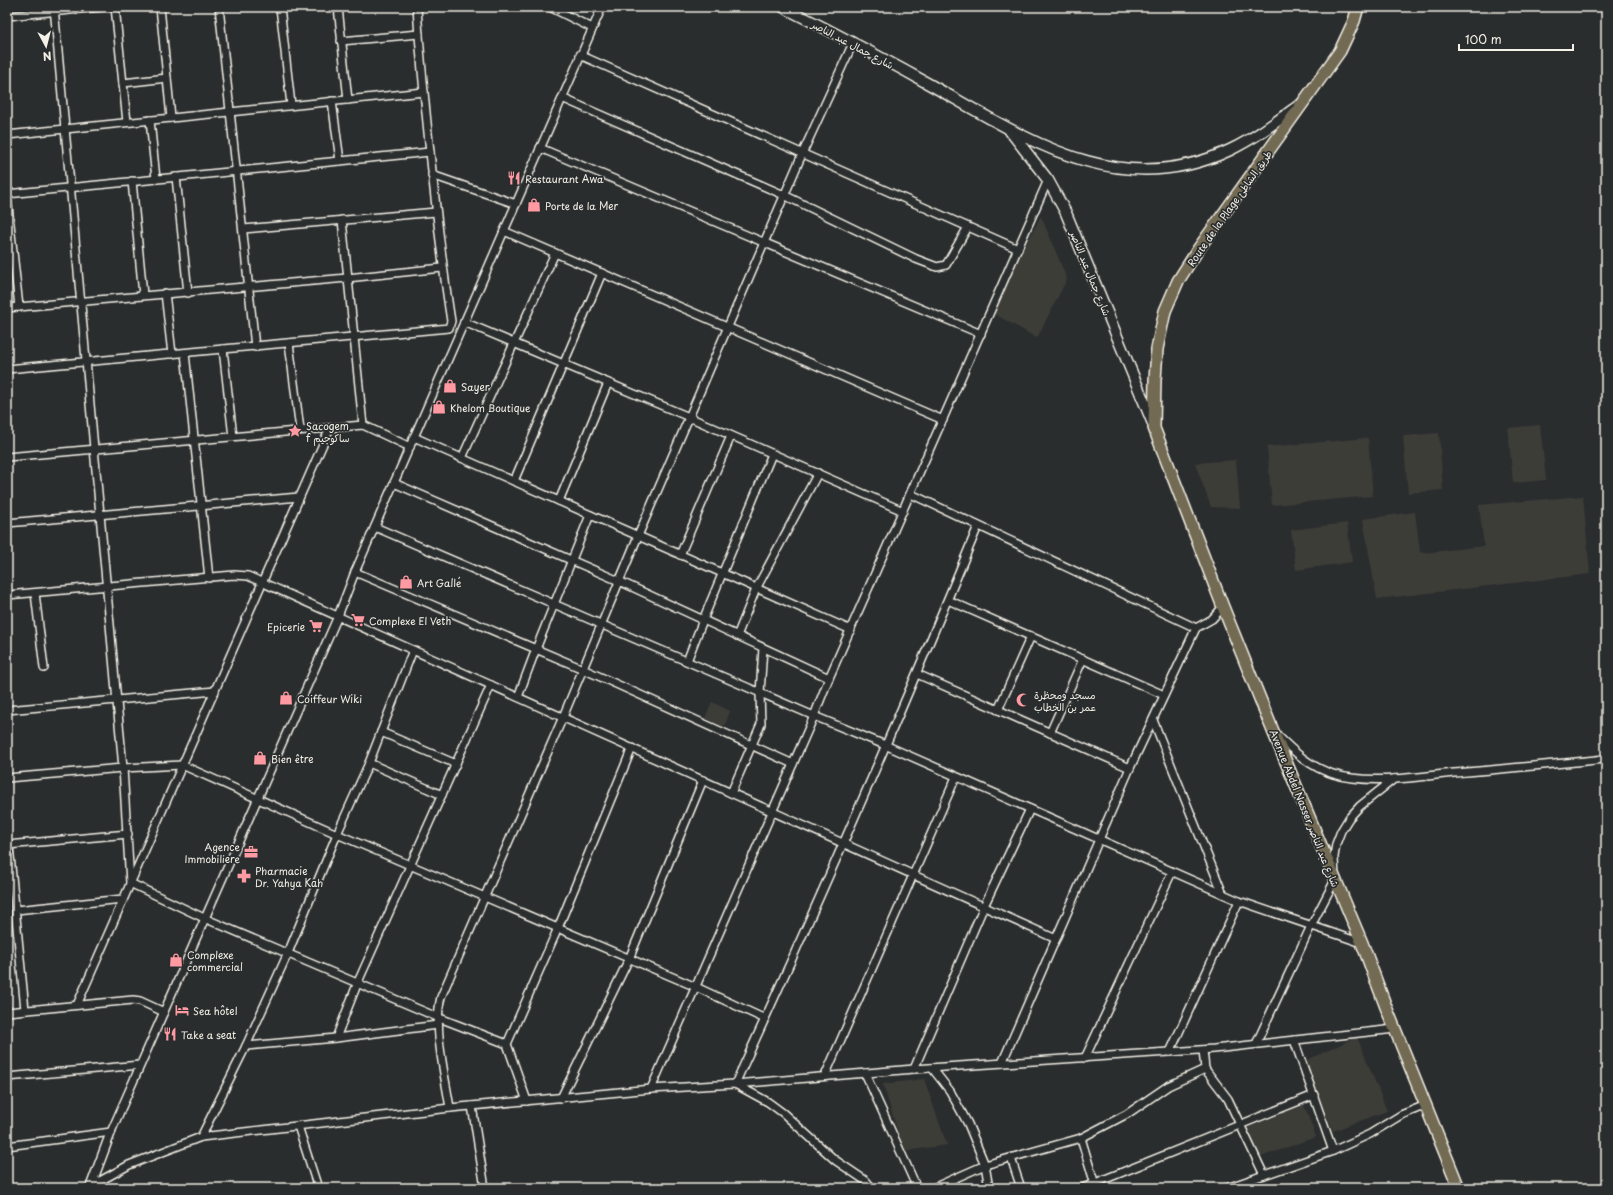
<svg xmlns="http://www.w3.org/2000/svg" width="1613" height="1195" font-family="'Playpen Sans','Playpen Sans Arabic',sans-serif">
<rect width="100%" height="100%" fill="#2a2d2e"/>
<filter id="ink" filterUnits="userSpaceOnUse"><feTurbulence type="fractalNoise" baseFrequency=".025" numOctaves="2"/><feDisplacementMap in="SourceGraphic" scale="8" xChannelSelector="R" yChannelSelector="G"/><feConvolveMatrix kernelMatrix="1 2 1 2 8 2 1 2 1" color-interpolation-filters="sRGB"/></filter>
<g filter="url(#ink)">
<g fill="#3e3c39">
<polygon points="1041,216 1067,279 1037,338 991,312"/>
<polygon points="1540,425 1546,480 1513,483 1508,428"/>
<polygon points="1439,433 1443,490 1408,493 1403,436"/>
<polygon points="1368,438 1373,496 1272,505 1267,447"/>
<polygon points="1236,460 1240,508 1211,507 1195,463"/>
<polygon points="1583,496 1590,574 1377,599 1363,519 1415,512 1420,552 1424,553 1484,546 1479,505"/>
<polygon points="1347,523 1352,562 1296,570 1291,530"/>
<polygon points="712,702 730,711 724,727 705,718"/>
<polygon points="1357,1037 1387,1111 1333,1131 1305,1061"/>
<polygon points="924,1079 947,1145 904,1151 883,1084"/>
<polygon points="1304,1105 1316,1137 1258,1158 1247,1128"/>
</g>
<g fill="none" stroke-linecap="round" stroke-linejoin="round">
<g stroke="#f4f1e8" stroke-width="10">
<g id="minor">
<polyline points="54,7 123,768 130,883 204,918 437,1017 507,1044"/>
<polyline points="115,7 127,122"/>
<polyline points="160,7 171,118"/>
<polyline points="219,7 255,347"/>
<polyline points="280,7 291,105"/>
<polyline points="338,7 348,100"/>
<polyline points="550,7 592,28"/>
<polyline points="7,16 102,7"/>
<polyline points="341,41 419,34"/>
<polyline points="580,55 1018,249"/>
<polyline points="123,83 167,78"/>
<polyline points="562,98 784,195 916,259 937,267 946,265 968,227"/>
<polyline points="332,101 340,161"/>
<polyline points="150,120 156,179"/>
<polyline points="7,135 424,92"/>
<polyline points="540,148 981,334"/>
<polyline points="432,175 516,204"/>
<polyline points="176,177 188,293"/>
<polyline points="132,181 143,295"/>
<polyline points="7,194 430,152"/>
<polyline points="7,196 19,307"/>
<polyline points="342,220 363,425"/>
<polyline points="243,229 436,212"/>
<polyline points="504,231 943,420"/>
<polyline points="165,293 172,354"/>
<polyline points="7,308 347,278 442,268"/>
<polyline points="464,322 689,417 903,511"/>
<polyline points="289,343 300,430"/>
<polyline points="223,349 233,437"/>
<polyline points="185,353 209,578"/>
<path d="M7,369l442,-41 2,-7c-9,-56 -15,-112 -21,-169 -5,-48 -10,-96 -13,-145"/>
<polyline points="414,437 851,630"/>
<polyline points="7,457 363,425 410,447"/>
<polyline points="462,458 555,253"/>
<polyline points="514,481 602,273"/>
<polyline points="394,483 619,581 829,678"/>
<polyline points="911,494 1196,628"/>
<polyline points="559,501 608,383"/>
<polyline points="7,523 299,497"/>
<polyline points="375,527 814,716 885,745 1239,901 1362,943"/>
<polyline points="680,555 731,436"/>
<polyline points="355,572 583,669 793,764"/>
<polyline points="35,593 44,668"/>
<polyline points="7,595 234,575 248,576 1056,939"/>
<polyline points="948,600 1164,695"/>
<polyline points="737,636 756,589 818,473"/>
<polyline points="687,661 703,620 772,454"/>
<polyline points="917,674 1130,768"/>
<polyline points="518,697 536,649 590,515"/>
<polyline points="7,710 215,691"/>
<polyline points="998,710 1031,636"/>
<polyline points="1153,720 1223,894"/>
<polyline points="381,732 456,764"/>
<polyline points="1050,733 1083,659"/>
<path d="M1276,734c17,17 34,33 57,40 35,11 85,3 121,-1 51,-4 101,-9 152,-14"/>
<polyline points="369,763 442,795"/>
<polyline points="7,778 123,768 182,765 337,834 696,987 765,1019"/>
<polyline points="731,793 761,724 760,693 763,648"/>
<polyline points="7,845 128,834"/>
<polyline points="9,845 25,1010"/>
<polyline points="16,910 123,899"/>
<polyline points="77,1005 330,428"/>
<polyline points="7,1012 133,1000 140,1001 164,1012"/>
<polyline points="336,1038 358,982 491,685"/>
<polyline points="1294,1040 1333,1151"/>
<polyline points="1256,1044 1311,926 1335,880 1334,857 1336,844 1341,831 1349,818 1360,806 1394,779"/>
<polyline points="246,1046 336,1038 438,1025"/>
<polyline points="1170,1052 1239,901"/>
<polyline points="1085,1058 1172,872"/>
<polyline points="1002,1063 1130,768 1196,628 1212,619 1223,607"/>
<polyline points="932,1068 950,1091 968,1124 985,1165 1081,1138 1096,1188"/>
<polyline points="914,1069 984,906 1030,809"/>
<polyline points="1205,1069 1228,1099 1264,1175"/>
<polyline points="865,1073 917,1188"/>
<polyline points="825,1076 956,777"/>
<polyline points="7,1077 140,1065"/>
<path d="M735,1084c85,-184 166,-371 243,-558"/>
<polyline points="735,1084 768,1102 783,1113 835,1160 866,1181 872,1188"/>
<polyline points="651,1089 814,716 829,678 1048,180"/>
<polyline points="561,1098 629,959 703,780"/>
<polyline points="527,1101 507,1044 558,928 632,748"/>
<polyline points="472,1106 485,1188"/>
<path d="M450,1108c-5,-32 -17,-80 -9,-111l122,-280 75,-181 165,-384 50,-109"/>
<polyline points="298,1126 318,1188"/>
<polyline points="201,1137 246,1046 288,953 337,834 369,763 413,650"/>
<polyline points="1081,1138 1127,1114 1168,1086 1205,1069 1203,1050"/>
<polyline points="7,1146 111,1132 338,616 355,572 602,7"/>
<polyline points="1011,1158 1021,1188"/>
<polyline points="91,1186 129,1165 201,1137 450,1108 651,1089 735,1084 914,1069 1214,1049 1395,1029"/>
<polyline points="933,1188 985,1165 989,1188"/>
<polyline points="1083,1188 1314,1095"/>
<polyline points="1227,1188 1333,1151 1370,1134 1401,1115 1426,1105"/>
</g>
</g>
<g stroke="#f4f1e8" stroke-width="11">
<polyline id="tertiary" points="90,1188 111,1132"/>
</g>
<g stroke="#f4f1e8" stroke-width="13">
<g id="secondary">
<path d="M783,7c54,27 109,56 162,86 91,52 179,107 285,57 25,-12 46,-28 68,-44"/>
<polyline points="1010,131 1048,180 1066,213 1154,426"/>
</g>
</g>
<g stroke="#f4f1e8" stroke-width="14">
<polyline id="primary" points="1358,7 1354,21 1340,51 1199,248 1178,281 1165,311 1157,349 1155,380 1154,428 1223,607 1273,731 1362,943 1386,1007 1459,1188"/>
</g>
<use href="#minor" stroke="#2a2d2e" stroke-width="7"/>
<use href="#tertiary" stroke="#2a2d2e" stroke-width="8"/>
<use href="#secondary" stroke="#2a2d2e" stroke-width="10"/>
<use href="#primary" stroke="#736b52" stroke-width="11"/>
</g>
</g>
<defs>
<g id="restaurant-bare" transform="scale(1.08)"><path d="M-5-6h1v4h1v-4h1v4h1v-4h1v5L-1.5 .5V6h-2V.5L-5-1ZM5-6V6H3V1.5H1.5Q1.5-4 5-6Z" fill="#ff9aa2" stroke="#2a2d2e" stroke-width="2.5" paint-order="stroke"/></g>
<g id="shop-bare" transform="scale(1.08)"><path d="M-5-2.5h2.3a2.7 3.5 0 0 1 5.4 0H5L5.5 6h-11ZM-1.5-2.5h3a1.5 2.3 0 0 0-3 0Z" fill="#ff9aa2" stroke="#2a2d2e" stroke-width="2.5" paint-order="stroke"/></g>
<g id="sight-bare" transform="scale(1.08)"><path d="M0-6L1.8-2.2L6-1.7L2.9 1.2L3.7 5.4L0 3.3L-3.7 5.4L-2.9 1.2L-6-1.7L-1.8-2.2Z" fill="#ff9aa2" stroke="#2a2d2e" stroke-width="2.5" paint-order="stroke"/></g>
<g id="supermarket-bare" transform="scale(1.08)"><path d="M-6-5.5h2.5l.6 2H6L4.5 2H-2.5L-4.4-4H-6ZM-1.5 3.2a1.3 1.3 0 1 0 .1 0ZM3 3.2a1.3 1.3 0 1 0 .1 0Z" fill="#ff9aa2" stroke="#2a2d2e" stroke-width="2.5" paint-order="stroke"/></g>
<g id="mosque-bare" transform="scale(1.08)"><path d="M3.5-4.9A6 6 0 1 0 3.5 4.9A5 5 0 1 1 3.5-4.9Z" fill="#ff9aa2" stroke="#2a2d2e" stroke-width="2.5" paint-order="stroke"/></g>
<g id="office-bare" transform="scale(1.08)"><path d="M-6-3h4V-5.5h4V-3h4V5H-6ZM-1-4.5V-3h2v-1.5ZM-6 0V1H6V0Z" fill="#ff9aa2" stroke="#2a2d2e" stroke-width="2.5" paint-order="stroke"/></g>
<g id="pharmacy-bare" transform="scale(1.08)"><path d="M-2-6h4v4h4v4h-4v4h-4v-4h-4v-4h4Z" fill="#ff9aa2" stroke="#2a2d2e" stroke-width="2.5" paint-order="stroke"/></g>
<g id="hotel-bare" transform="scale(1.08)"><path d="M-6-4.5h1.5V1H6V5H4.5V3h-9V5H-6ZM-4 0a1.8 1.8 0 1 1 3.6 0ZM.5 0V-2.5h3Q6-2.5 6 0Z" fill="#ff9aa2" stroke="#2a2d2e" stroke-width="2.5" paint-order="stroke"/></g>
</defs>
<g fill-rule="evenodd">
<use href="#restaurant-bare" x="514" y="178"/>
<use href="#shop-bare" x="534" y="205"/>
<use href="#shop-bare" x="450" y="386"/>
<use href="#shop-bare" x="439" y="407"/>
<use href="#sight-bare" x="295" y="431"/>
<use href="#shop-bare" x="406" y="582"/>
<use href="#supermarket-bare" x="358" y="620"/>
<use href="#supermarket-bare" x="316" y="626"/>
<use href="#shop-bare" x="286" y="698"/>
<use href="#mosque-bare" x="1023" y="700"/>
<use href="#shop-bare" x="260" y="758"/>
<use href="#office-bare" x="251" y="852"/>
<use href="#pharmacy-bare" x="244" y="876"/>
<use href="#shop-bare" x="176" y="960"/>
<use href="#hotel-bare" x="182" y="1010"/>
<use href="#restaurant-bare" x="170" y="1034"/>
</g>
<g text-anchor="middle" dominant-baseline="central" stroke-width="3.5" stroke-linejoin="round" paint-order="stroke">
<g font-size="10" fill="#f4f1e8" stroke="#2a2d2e">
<text transform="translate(853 44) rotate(28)">شارع جمال عبد الناصر</text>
<text transform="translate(1229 208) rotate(-55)">Route de la Plage طريق الشاطئ</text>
<text transform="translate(1091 273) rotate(68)">شارع جمال عبد الناصر</text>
<text transform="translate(1305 808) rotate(68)">Avenue Abdel Nasser شارع عبد الناصر</text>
</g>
<g font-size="10" fill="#f4f1e8" stroke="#2a2d2e" text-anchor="start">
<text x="525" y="178">Restaurant Awa</text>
<text x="545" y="205">Porte de la Mer</text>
<text x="461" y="386">Sayer</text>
<text x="450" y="407">Khelom Boutique</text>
<text x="306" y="425">Sacogem<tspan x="306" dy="12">f ساكوجيم</tspan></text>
<text x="417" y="582">Art Gallé</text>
<text x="369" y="620">Complexe El Veth</text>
<text x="305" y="626" text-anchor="end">Epicerie</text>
<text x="1034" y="694">مسجد ومحظرة<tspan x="1034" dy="12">عمر بن الخطاب</tspan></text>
<text x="297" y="698">Coiffeur Wiki</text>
<text x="271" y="758">Bien être</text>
<text x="240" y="846" text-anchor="end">Agence<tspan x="240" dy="12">Immobiliere</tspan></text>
<text x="255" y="870">Pharmacie<tspan x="255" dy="12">Dr. Yahya Kah</tspan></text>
<text x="187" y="954">Complexe<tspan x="187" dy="12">commercial</tspan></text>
<text x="193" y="1010">Sea hôtel</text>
<text x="181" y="1034">Take a seat</text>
</g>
</g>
<rect width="1613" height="1195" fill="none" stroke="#2a2d2e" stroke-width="24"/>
<rect x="12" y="12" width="1589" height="1171" fill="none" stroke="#f4f1e8" stroke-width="1.5" filter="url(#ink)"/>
<g transform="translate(46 46) rotate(173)" stroke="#2a2d2e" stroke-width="3" paint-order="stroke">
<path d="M0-3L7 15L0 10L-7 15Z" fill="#f4f1e8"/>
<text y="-6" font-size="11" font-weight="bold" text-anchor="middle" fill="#f4f1e8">N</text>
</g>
<path d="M1459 44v6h114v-6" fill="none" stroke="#f4f1e8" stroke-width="2"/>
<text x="1465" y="44" font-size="12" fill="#f4f1e8" stroke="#2a2d2e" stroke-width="3" paint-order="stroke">100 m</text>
</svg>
